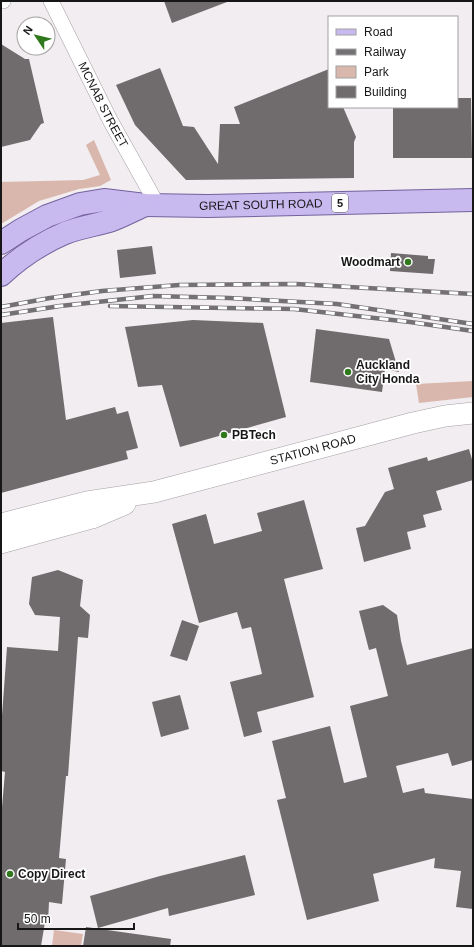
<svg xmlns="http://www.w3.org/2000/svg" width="474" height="947" font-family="Helvetica,sans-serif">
<rect width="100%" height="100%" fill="#f1edf1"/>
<g fill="#dab7ac">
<polygon points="94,140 111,180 100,186 79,189 39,201 1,224 1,182 83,180 100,175 86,145"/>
<polygon points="473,381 473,397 419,403 416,384"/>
<polygon points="54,930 83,934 81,946 52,946"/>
</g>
<g fill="#706b6c">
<polygon points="164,1 226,1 227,2 172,23"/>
<polygon points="1,44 25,59 29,59 44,123 41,124 30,140 1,147"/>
<polygon points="160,68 183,126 194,127 218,164 220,124 240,124 234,107 329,69 329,107 343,107 356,137 354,142 354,178 186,180 135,125 116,85"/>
<polygon points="457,98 471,98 472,158 393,158 393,107 457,107"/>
<polygon points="152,246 156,274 120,278 117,250"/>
<polygon points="391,253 428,256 428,259 435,259 433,274 390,271"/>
<polygon points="53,317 66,420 115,407 117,414 128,411 138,448 126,451 128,459 1,493 1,323"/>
<polygon points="193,320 263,323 286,417 180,447 162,385 138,387 125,327"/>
<polygon points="316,329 389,339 399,372 385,369 382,392 310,382"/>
<polygon points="469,449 473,463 473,480 436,491 442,510 423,515 426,527 407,532 411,549 364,562 356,528 365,526 385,492 394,489 388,468 427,457 428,461"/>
<polygon points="304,500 323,569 284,579 314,697 257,712 262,732 244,737 230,682 262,674 251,627 242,629 237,612 199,623 172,524 206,514 214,544 262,531 257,513"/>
<polygon points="58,570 83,580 80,606 90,615 88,638 78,637 68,776 66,776 59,858 66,859 62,904 49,902 48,922 45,922 41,946 1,946 1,819 5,772 1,771 1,729 7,647 58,651 60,617 35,615 29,604 32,577"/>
<polygon points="383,605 397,615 401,641 407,665 473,648 473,760 452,766 448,753 396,766 403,793 424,788 425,793 473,799 473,909 456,907 461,871 434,868 435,858 373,874 379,901 307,920 277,800 286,798 272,741 330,726 344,783 367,777 350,706 388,696 376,648 369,650 359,611"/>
<polygon points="182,620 199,626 187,661 170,656"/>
<polygon points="180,695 189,729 161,737 152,702"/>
<polygon points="245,855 255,895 169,916 168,908 98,928 90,896 160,876"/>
<polygon points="86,927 171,939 170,946 83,946"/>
</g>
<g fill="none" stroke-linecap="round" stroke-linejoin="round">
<g stroke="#a4a0a3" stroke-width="16">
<g id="street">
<polyline points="1,1 3,1"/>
<path id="s1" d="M51,1l59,119 48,86"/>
</g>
</g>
<g stroke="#a4a0a3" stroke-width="22">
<g id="secondary">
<path id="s2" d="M1,524l86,-22 67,-10 259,-69 32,-7 28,-3"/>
<polyline points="1,543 92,518 125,504"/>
</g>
</g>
<g stroke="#73629d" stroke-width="24">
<g id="primary">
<path id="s3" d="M1,243l20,-13 26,-14 33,-12 24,-4 41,5 63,1 265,-6"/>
<path d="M1,275c18,-17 41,-32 64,-42 15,-6 32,-8 47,-13 11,-4 22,-10 33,-15"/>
</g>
</g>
<use href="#street" stroke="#fff" stroke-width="15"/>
<use href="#secondary" stroke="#fff" stroke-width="21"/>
<use href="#primary" stroke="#c8b9ef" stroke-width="22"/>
<g stroke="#747174" stroke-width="4.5">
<g id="rail">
<polyline points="110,306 294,309 410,322 473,331"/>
<polyline points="1,307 50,298 102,291 179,285 296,284 473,294"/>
<polyline points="1,315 60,306 153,296 229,298 337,304 473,324"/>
</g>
</g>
<use href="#rail" stroke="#fff" stroke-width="3" stroke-dasharray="9" stroke-linecap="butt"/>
</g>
<g fill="#30781c" stroke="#fff" stroke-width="1.5">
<circle cx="408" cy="262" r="4"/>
<circle cx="348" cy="372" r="4"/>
<circle cx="224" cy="435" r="4"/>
<circle cx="10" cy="874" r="4"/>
</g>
<g text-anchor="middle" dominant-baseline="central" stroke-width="3.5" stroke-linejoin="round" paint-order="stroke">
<rect fill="#fff" stroke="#5d5d5d" stroke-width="1" x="332" y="194" width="16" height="18" rx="3"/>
<g font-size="11" font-weight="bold" fill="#181718">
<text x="340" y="203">5</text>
</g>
<g font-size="12" fill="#181718" stroke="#fff">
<text stroke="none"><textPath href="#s1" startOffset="116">MCNAB STREET</textPath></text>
<text stroke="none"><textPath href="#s3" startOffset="270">GREAT SOUTH ROAD</textPath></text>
<text stroke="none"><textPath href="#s2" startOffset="321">STATION ROAD</textPath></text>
</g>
<g font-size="12" font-weight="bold" fill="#181718" stroke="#fff" text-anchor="start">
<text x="400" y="262" text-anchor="end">Woodmart</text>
<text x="356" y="365">Auckland<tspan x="356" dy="14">City Honda</tspan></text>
<text x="232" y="435">PBTech</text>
<text x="18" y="874">Copy Direct</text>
</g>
</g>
<rect width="474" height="947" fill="none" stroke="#181718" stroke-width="4"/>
<rect x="328" y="16" width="130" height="92" fill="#ffffff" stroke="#a3a2a3"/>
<rect x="336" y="29" width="20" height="6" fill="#c8b9ef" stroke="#a3a2a3"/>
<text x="364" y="36" font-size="12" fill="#181718">Road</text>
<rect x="336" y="49" width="20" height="6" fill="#747174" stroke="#a3a2a3"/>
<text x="364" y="56" font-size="12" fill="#181718">Railway</text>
<rect x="336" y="66" width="20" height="12" fill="#dab7ac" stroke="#a3a2a3"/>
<text x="364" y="76" font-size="12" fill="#181718">Park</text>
<rect x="336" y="86" width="20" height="12" fill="#706b6c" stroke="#a3a2a3"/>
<text x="364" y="96" font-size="12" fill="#181718">Building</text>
<g transform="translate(36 36) rotate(305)"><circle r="19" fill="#ffffff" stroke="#a3a2a3"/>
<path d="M0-3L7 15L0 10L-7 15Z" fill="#30781c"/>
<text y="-6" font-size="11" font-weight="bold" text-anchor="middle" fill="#181718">N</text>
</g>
<path d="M18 923v6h116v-6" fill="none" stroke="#181718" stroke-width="2"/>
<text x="24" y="923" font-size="12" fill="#181718" stroke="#ffffff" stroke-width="3" paint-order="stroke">50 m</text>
</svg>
